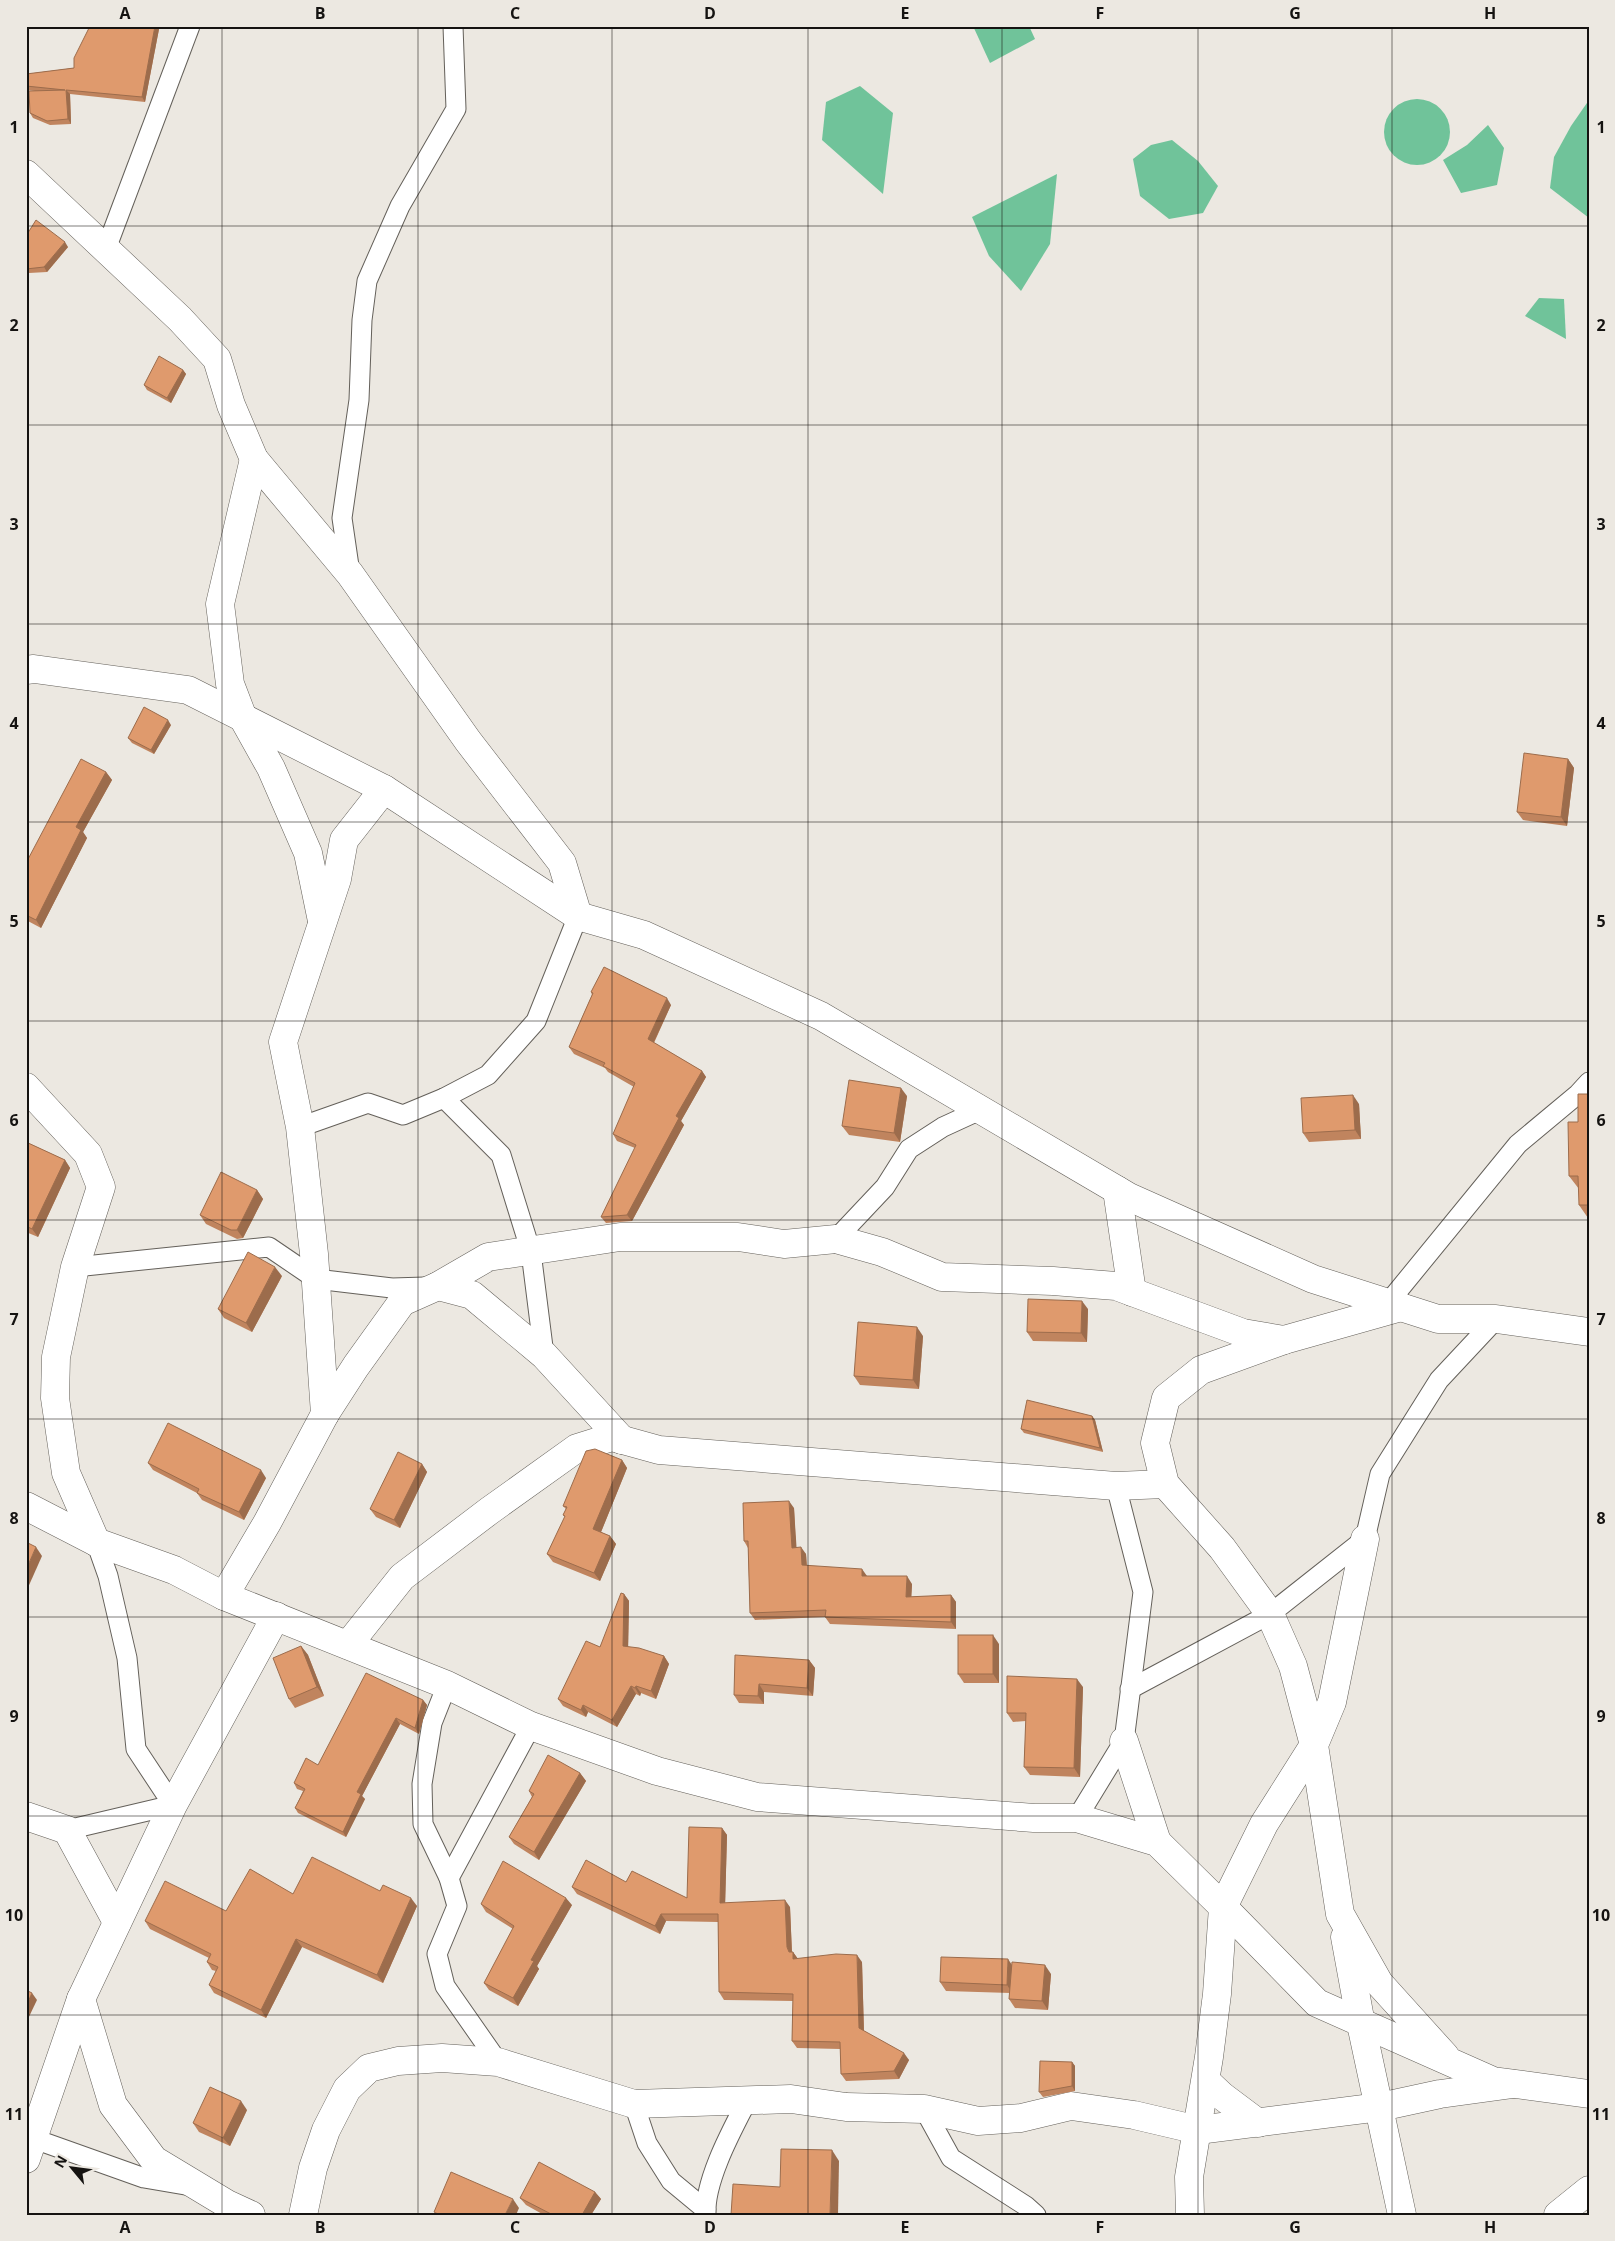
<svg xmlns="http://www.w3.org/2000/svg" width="1615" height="2241" font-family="'Open Sans',sans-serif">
<rect width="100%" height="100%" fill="#ece8e1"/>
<g fill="#70c39a">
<polygon points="973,26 1029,26 1035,39 990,63"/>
<polygon points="860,86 893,113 883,194 822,140 826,102"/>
<circle cx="1417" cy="132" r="33"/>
<polygon points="1589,100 1589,218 1550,188 1554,157 1571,126"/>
<polygon points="1488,125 1504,148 1497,185 1461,193 1443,160 1467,145"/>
<polygon points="1172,140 1198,161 1218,186 1203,213 1169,219 1140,196 1133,159 1151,145"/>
<polygon points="1057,174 1050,244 1021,291 989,256 972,217"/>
<polygon points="1539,298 1564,299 1566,339 1525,316"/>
</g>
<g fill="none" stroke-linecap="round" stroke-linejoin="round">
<g stroke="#64605a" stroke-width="21">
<g id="lane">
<polyline points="106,249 190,26"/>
<polyline points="350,573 342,518 359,400 362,320 367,281 400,206 456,109 453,26"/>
<polyline points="444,1098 501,1155 531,1252 544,1355"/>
<polyline points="300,1127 368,1103 403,1115 444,1098 488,1075 536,1021 578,916"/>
<polyline points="836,1239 885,1187 909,1149 943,1127 980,1110"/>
<polyline points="75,1267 269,1247 316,1279 392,1288 425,1287"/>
<polyline points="1388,1303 1518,1144 1578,1094 1589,1082"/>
<polyline points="447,1685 432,1723 422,1784 423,1824 449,1878 457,1906 437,1954 445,1986 498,2062"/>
<polyline points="1130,1689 1270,1614 1365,1539 1380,1474 1439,1380 1496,1319"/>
<polyline points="1077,1818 1124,1741 1143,1592 1116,1486"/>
<polyline points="67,1830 173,1805 136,1749 127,1658 108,1576 96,1542"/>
<polyline points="449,1878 531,1726"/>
<polyline points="634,2104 647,2143 671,2181 706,2210"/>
<polyline points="924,2109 951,2158 1026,2206 1036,2215"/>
<polyline points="26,2136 144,2178 185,2185"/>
<path d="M706,2215c-2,-34 26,-85 41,-114"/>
</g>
</g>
<g stroke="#64605a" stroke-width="29">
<g id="street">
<polyline points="26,174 180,319 217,359 231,405 254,459 350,574 468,741 562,863 578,916"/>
<polyline points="254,459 220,604 230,684 243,718 271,768 308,853 322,921"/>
<polyline points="26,670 34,669 188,690 384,789 578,916 644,935 821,1016 1129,1197 1313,1279 1438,1319 1496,1319 1589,1332"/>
<polyline points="26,1087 88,1154 101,1187 75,1267 56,1357 55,1398 66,1473 96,1542"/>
<polyline points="1117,1190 1132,1292"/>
<polyline points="438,1286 472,1295 544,1355 622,1440"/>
<polyline points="1401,1307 1284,1340 1201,1370 1166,1398 1155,1443 1165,1484 1222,1548 1270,1614 1293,1666 1314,1745 1264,1824 1223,1907 1317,2003 1493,2081 1589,2094"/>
<polyline points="325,1414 314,1254 300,1127 283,1042 337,879 344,840 384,789"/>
<polyline points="26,1506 96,1542 174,1570 224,1596 447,1685 531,1726 657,1771 757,1797 1034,1818 1077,1818 1157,1842 1223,1907 1217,1994 1209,2057 1189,2177 1190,2215"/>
<polyline points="1365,1539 1332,1702 1314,1745 1340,1914 1379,1983 1445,2056"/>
<polyline points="224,1596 267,1523 325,1414 356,1366 402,1302 438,1286 488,1257 620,1237 738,1237 784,1244 836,1239 882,1252 942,1277 1053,1281 1116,1286 1243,1333 1284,1340"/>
<polyline points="348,1645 402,1577 489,1511 577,1448 612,1437 659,1450 1116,1486 1165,1484"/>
<polyline points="1124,1741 1157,1842"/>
<polyline points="26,1816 67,1830 117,1922"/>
<polyline points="1345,1937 1361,2024 1402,2215"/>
<polyline points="1206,2081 1222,2096 1258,2123"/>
<polyline points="26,2159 81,1999"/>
<polyline points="251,2215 227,2204 154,2160 113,2105 81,1999 173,1805 276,1616"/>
<polyline points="303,2215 313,2168 326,2130 347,2089 369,2068 398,2061 442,2058 498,2062 634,2104 791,2099 846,2107 924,2109 978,2121 1021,2118 1071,2106 1134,2115 1198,2130 1380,2107 1440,2094 1513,2084"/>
<polyline points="1558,2215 1589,2190"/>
</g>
</g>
<use href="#lane" stroke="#fff" stroke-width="19"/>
<use href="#street" stroke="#fff" stroke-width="28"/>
</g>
<g fill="#c0845e">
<polygon points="159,29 145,102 70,94 71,124 50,125 33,118 30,113 35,91 27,90 26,89 26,74 74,68"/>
<polygon points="26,236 68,247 47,272 29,273 26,269"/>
<polygon points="183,370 186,374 171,403 147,390 144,385"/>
<polygon points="171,725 154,754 132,743 128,738"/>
<polygon points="1568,759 1574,768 1567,826 1523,820 1517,812"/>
<polygon points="106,772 112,780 83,832 87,838 41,928 26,920 26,863"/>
<polygon points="591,992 671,1005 654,1043 702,1071 706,1077 681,1121 684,1125 632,1221 606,1223 601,1217 635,1148 617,1141 613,1134 634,1087 608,1072 605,1068 574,1054 569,1047 592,995"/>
<polygon points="1589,1094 1589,1218 1588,1218 1579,1205 1579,1189 1569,1176 1578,1122"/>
<polygon points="907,1096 900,1142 849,1135 842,1126"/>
<polygon points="1359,1104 1361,1139 1309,1142 1303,1133"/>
<polygon points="26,1142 65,1160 70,1168 38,1237 26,1232"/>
<polygon points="257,1190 263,1199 243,1238 237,1239 206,1224 200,1215"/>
<polygon points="282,1276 252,1332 224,1318 218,1309"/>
<polygon points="1088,1309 1087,1342 1033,1341 1027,1332"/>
<polygon points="923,1336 919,1389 860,1385 854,1376"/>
<polygon points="1092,1416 1095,1420 1103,1452 1024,1433 1021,1429"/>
<polygon points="622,1460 627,1468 601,1532 610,1536 616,1544 600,1581 553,1562 547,1554 565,1517 563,1515 566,1509 563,1506"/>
<polygon points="148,1463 266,1478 244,1520 202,1500 197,1493 153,1470"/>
<polygon points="422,1464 427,1472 400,1528 376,1517 370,1509"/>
<polygon points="794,1508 796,1547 806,1554 807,1566 912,1584 911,1597 951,1595 956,1602 956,1629 830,1624 825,1617 755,1620 750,1613 748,1548 744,1541"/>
<polygon points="624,1594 629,1601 628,1647 664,1656 669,1664 656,1699 641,1693 640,1696 636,1694 617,1727 588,1712 586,1717 563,1706 558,1699 600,1647"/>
<polygon points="999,1644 999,1683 964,1683 958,1674"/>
<polygon points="301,1646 308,1655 324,1696 295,1708 289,1699"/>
<polygon points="809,1660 815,1668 813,1696 764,1692 764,1704 739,1703 734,1695"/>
<polygon points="1083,1687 1080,1777 1030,1775 1024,1767 1026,1721 1013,1722 1007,1713"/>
<polygon points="423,1700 427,1705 419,1734 400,1724 362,1796 365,1799 346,1837 298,1813 295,1808 303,1791 297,1789 294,1783 318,1765"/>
<polygon points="580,1773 586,1781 539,1860 514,1844 509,1837 532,1797 529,1791"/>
<polygon points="722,1828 727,1835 725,1903 790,1907 792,1952 793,1952 798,1959 862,1962 864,2031 909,2060 899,2079 846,2081 841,2074 840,2049 797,2048 792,2041 793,2001 724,2000 719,1992 718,1922 666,1921 660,1934 577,1894 572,1887 626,1882 687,1898"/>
<polygon points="380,1891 417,1906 383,1983 302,1947 266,2018 214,1993 209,1985 216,1971 212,1970 207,1962 209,1958 150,1929 145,1921 226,1911 293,1894"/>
<polygon points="481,1904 572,1905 537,1966 539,1969 518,2006 489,1990 484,1983 513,1929 486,1912"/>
<polygon points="1012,1966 1051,1974 1048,2010 1015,2008 1009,1999 1010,1993 946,1991 940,1982"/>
<polygon points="1072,2062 1075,2066 1075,2091 1043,2097 1039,2092"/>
<polygon points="247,2110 230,2146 199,2132 193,2123"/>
<polygon points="595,2192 601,2199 591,2215 544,2215 526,2205 520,2198"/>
</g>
<g fill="#9c6c4c">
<polygon points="155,26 157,26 159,29 145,102 142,97"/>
<polygon points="66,90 70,94 71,124 68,119"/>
<polygon points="65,242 68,247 47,272 44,267"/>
<polygon points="183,370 186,374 171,403 167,398"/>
<polygon points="168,720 171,725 154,754 151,750"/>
<polygon points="1568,759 1574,768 1567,826 1561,817"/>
<polygon points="106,772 112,780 83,832 87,838 41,928 36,920 76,827"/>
<polygon points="667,998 671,1005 652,1046 648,1039"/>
<polygon points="702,1071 706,1077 681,1121 684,1125 632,1221 627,1215 676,1116"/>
<polygon points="901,1088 907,1096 900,1142 894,1133"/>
<polygon points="1353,1095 1359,1104 1361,1139 1355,1130"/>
<polygon points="65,1160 70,1168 38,1237 32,1229"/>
<polygon points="257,1190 263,1199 243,1238 237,1230"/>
<polygon points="275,1267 282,1276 252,1332 246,1323"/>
<polygon points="1082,1301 1088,1309 1087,1342 1081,1333"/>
<polygon points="917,1327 923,1336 919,1389 913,1380"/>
<polygon points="1092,1416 1095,1420 1103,1452 1100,1448"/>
<polygon points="622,1460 627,1468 599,1537 593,1529"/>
<polygon points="422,1464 427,1472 400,1528 394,1520"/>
<polygon points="261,1470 266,1478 244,1520 239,1512"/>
<polygon points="789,1501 794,1508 797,1555 792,1548"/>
<polygon points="610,1536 616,1544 600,1581 594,1573"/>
<polygon points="36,1547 42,1556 26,1592 26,1570"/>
<polygon points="801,1547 806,1554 807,1572 802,1565"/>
<polygon points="862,1569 867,1576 862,1576"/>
<polygon points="907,1576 912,1584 911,1605 906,1597"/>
<polygon points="624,1594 629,1601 628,1654 623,1646"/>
<polygon points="951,1595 956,1602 956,1629 951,1622"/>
<polygon points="993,1635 999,1644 999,1683 993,1674"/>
<polygon points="301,1646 308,1655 324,1696 317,1687"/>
<polygon points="664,1656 669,1664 656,1699 651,1691"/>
<polygon points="809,1660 815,1668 813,1696 807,1688"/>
<polygon points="1077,1679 1083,1687 1080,1777 1074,1768"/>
<polygon points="759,1684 764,1692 764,1704 758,1696"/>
<polygon points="631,1686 636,1694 617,1727 612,1720"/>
<polygon points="636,1686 641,1693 640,1696 635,1688"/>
<polygon points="423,1700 427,1705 419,1734 415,1728"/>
<polygon points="583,1705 588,1712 586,1717 581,1710"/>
<polygon points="396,1718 400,1724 362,1796 365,1799 346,1837 343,1832 357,1792"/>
<polygon points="580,1773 586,1781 539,1860 534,1852"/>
<polygon points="722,1828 727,1835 725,1910 720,1903"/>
<polygon points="411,1898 417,1906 383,1983 377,1975"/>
<polygon points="566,1898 572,1905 537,1966 539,1969 518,2006 513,1998 531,1960"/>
<polygon points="785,1900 790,1907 792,1955 793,1952 798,1959 793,1959 787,1947"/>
<polygon points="661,1914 666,1921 660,1934 655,1926"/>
<polygon points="296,1939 302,1947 266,2018 261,2010"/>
<polygon points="857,1955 862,1962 864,2035 859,2028"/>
<polygon points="1008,1959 1014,1968 1013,1994 1007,1985"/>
<polygon points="1045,1965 1051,1974 1048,2010 1042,2001"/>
<polygon points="32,1993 37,2000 26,2023 26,2006"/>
<polygon points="904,2053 909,2060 899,2079 894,2071"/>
<polygon points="1072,2062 1075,2066 1075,2091 1072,2086"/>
<polygon points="241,2101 247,2110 230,2146 223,2138"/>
<polygon points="832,2150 839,2161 838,2215 830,2215"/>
<polygon points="595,2192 601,2199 591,2215 582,2215"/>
<polygon points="513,2199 519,2208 516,2215 505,2215"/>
</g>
<g fill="#df9a6d" stroke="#9c6c4c">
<polygon points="90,26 155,26 142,97 66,90 68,119 47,121 30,113 29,91 65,90 26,86 26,74 74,68 74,58"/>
<polygon points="36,220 65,242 44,267 26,269 26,236"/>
<polygon points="159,356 183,370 167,398 144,385"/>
<polygon points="144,707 168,720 151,750 128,738"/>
<polygon points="1524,753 1568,759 1561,817 1517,812"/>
<polygon points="81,759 106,772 76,827 81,830 36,920 26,915 26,863"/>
<polygon points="604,967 667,998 648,1039 702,1071 676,1116 679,1118 627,1215 601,1217 636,1145 613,1134 635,1083 603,1066 605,1063 569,1047 593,993 591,992"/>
<polygon points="849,1080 901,1088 894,1133 842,1126"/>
<polygon points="1578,1094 1589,1094 1589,1205 1579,1205 1578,1176 1569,1176 1568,1122 1578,1122"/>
<polygon points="1353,1095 1355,1130 1303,1133 1301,1098"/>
<polygon points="26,1142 65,1160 32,1229 26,1226"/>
<polygon points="221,1172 257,1190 237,1230 231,1230 200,1215"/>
<polygon points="248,1252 275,1267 246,1323 218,1309"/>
<polygon points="1028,1299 1082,1301 1081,1333 1027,1332"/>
<polygon points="858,1322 917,1327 913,1380 854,1376"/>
<polygon points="1027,1400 1092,1416 1100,1448 1021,1429"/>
<polygon points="168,1423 261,1470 239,1512 197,1493 199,1489 148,1463"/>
<polygon points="595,1449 622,1460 593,1529 610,1536 594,1573 547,1554 565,1516 563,1515 567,1507 563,1506 586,1451"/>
<polygon points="398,1452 422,1464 394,1520 370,1509"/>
<polygon points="789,1501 792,1548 801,1547 802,1565 862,1569 862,1576 907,1576 906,1597 951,1595 951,1622 825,1617 826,1610 750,1613 748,1541 744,1541 743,1503"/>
<polygon points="26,1542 36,1547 26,1570"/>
<polygon points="621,1593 624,1594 623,1646 639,1648 664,1656 651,1691 636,1686 635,1688 631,1686 612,1720 583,1705 581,1710 558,1699 586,1641 600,1647"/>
<rect x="958" y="1635" width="35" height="39"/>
<polygon points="301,1646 317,1687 289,1699 273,1658"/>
<polygon points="735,1655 809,1660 807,1688 759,1684 758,1696 734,1695"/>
<polygon points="366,1673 423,1700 415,1728 396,1718 357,1792 361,1794 343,1832 295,1808 305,1789 294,1783 306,1758 318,1765"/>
<polygon points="1007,1676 1077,1679 1074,1768 1024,1767 1026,1713 1007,1713"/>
<polygon points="548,1755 580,1773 534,1852 509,1837 534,1794 529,1791"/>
<polygon points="689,1827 722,1828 720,1903 785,1900 787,1947 789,1952 793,1952 793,1959 836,1954 857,1955 859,2028 904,2053 894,2071 841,2074 840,2042 792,2041 793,1994 719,1992 718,1914 661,1914 655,1926 572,1887 586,1860 626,1882 632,1871 687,1898"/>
<polygon points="312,1857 380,1891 383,1885 411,1898 377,1975 296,1939 261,2010 209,1985 218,1967 207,1962 211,1954 145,1921 165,1881 226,1911 250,1869 293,1894"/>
<polygon points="503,1861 566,1898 531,1960 534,1961 513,1998 484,1983 514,1926 481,1904"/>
<polygon points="941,1957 1008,1959 1007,1985 940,1982"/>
<polygon points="1012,1962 1045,1965 1042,2001 1009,1999"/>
<polygon points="26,1990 32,1993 26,2006"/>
<polygon points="1040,2061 1072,2062 1072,2086 1039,2092"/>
<polygon points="210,2087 241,2101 223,2138 193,2123"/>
<polygon points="781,2149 832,2150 830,2215 731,2215 733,2184 780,2187"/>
<polygon points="539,2162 595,2192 582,2215 553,2215 520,2198"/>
<polygon points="451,2172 513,2199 505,2215 440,2215 434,2212"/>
</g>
<path fill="none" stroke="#151311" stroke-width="1" stroke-opacity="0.55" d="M222,26v2189M418,26v2189M612,26v2189M808,26v2189M1002,26v2189M1198,26v2189M1392,26v2189M26,226h1563M26,425h1563M26,624h1563M26,822h1563M26,1021h1563M26,1220h1563M26,1419h1563M26,1617h1563M26,1816h1563M26,2015h1563"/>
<rect width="1615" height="2241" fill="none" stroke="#ece8e1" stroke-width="55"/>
<g transform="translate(72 2168) rotate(299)" stroke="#ece8e1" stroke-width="4" paint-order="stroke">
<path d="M0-4L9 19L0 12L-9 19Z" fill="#151311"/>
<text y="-8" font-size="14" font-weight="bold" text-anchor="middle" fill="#151311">N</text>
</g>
<rect x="28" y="28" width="1560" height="2186" fill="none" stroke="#151311" stroke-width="2"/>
<g font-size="16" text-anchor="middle" font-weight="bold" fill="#151311">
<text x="125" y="19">A</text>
<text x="320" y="19">B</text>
<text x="515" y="19">C</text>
<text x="710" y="19">D</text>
<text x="905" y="19">E</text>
<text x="1100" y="19">F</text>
<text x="1295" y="19">G</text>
<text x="1490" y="19">H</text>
<text x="14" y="133">1</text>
<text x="1601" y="133">1</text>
<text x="14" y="331">2</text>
<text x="1601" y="331">2</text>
<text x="14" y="530">3</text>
<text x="1601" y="530">3</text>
<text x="14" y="729">4</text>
<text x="1601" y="729">4</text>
<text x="14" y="927">5</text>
<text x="1601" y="927">5</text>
<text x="14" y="1126">6</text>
<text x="1601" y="1126">6</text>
<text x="14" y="1325">7</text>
<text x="1601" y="1325">7</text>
<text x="14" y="1524">8</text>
<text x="1601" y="1524">8</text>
<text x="14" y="1722">9</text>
<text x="1601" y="1722">9</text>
<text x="14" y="1921">10</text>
<text x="1601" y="1921">10</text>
<text x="14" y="2120">11</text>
<text x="1601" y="2120">11</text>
<text x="125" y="2233">A</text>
<text x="320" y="2233">B</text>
<text x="515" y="2233">C</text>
<text x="710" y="2233">D</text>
<text x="905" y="2233">E</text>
<text x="1100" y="2233">F</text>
<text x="1295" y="2233">G</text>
<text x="1490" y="2233">H</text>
</g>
</svg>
